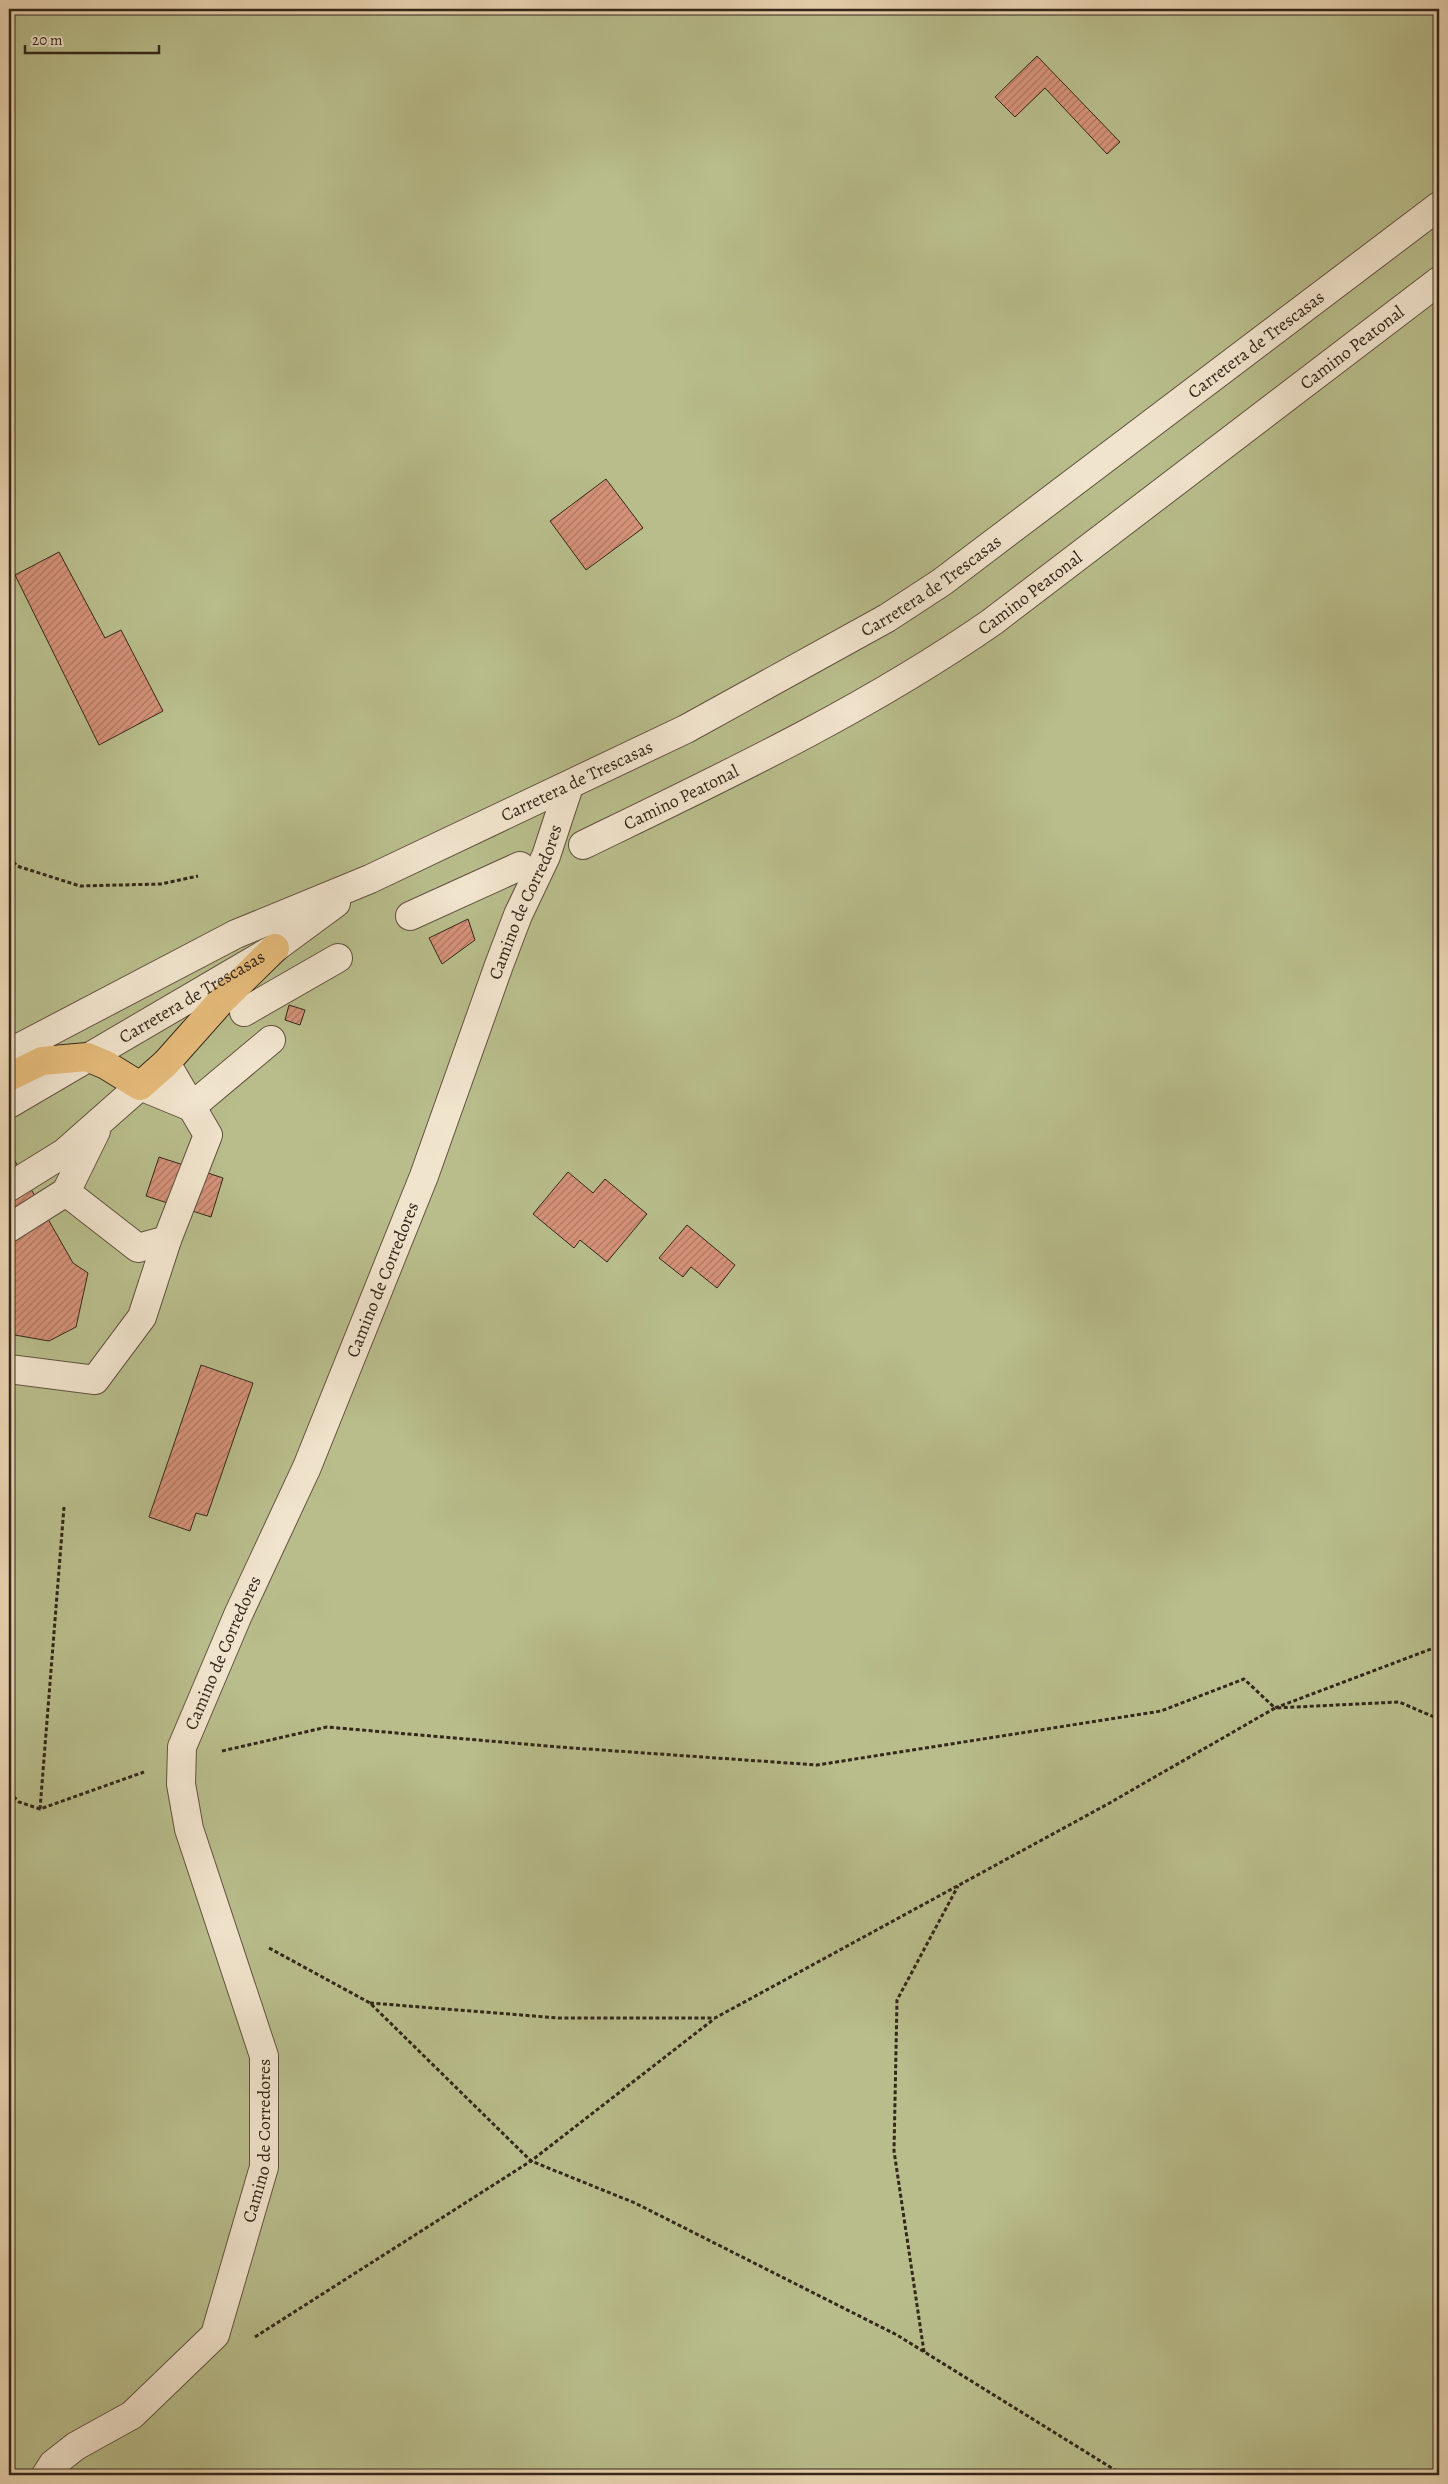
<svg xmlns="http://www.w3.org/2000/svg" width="1448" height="2484" font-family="Alegreya,serif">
<defs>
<pattern id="building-hatch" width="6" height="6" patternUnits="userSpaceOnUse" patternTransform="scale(1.25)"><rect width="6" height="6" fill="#d59279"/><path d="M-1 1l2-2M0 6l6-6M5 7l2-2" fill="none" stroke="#ae7762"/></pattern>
</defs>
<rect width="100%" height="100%" fill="#ead5b2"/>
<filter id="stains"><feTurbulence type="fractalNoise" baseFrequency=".004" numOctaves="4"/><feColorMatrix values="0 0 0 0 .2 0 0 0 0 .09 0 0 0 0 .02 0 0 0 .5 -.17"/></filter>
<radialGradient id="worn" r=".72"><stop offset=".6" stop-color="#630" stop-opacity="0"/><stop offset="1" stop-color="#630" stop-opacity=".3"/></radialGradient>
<rect fill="#b8bd8b" stroke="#767253" x="9" y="9" width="1430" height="2466"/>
<g fill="url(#building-hatch)" stroke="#34271b">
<polygon points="1037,56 1120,142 1107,154 1045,88 1015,117 995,97"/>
<polygon points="606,479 643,528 586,570 550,521"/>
<polygon points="59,552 105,638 121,630 163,711 99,745 15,575"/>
<polygon points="468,919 475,940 442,964 429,938"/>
<polygon points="289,1005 305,1010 300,1025 285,1020"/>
<polygon points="159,1157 223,1178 211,1217 146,1196"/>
<polygon points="15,1161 73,1263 88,1273 76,1327 49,1341 9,1334 9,1164"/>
<polygon points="568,1172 593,1193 605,1179 647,1214 607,1262 580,1240 574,1248 533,1214"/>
<polygon points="687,1225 735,1265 717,1288 691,1267 683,1277 659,1258"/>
<polygon points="201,1365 253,1383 207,1516 196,1513 190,1531 149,1517"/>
</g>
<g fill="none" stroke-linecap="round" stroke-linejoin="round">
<g stroke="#625241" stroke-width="30">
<g id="minor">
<path id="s1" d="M583,845c140,-68 281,-134 409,-223l447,-341"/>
<polyline points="410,916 520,866"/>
<polyline points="244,1012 338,958"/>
<path id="s2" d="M9,1053l227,-119 134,-55 316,-150 201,-111 55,-36 497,-376"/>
<path id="s3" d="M9,1104l266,-156 61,-45"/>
<polyline points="191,1107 271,1040"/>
<polyline points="9,1187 64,1153 140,1086 191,1107"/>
<polyline points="66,1192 138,1248 167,1240 208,1135 166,1063"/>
<polyline points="9,1228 66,1192 96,1131"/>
<polyline points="9,1369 95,1380 142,1317 167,1240"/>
<path id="s4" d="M46,2475l7,-11 23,-18 56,-31 83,-80 49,-168v-111l-75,-227 -8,-45 1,-37 56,-132 69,-148 117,-291 75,-211 19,-50 28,-59 23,-70"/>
</g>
</g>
<g stroke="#34271b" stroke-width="30">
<polyline id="major" points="9,1077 42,1061 87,1057 106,1065 140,1086 166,1063 222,1000 275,948"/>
</g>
<g stroke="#34271b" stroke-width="3" stroke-dasharray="4 2.5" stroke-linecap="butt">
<polyline points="9,857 17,866 80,886 161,884 198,876"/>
<polyline points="222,1751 327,1727 559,1747 817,1765 1161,1711 1244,1679 1275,1708 1439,1646"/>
<polyline points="9,1792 19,1802 40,1809 144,1772"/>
<polyline points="40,1809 64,1507"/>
<polyline points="269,1948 370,2003 531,2161 635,2203 897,2335 1123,2475"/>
<polyline points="370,2003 559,2018 715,2018 1106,1805 1275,1708 1399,1702 1439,1719"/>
<polyline points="255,2337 531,2161 714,2019"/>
<polyline points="924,2352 894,2151 897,2000 958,1886"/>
</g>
<use href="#minor" stroke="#f1e4cd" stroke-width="28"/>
<use href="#major" stroke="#e5ba79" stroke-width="28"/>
</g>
<g text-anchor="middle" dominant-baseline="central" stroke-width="4.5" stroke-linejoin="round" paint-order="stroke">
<g font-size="18" fill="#34271b" stroke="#f1e4cd">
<text stroke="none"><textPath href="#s2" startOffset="1440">Carretera de Trescasas</textPath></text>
<text stroke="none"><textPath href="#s1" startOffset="919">Camino Peatonal</textPath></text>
<text stroke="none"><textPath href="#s2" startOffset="1035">Carretera de Trescasas</textPath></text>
<text stroke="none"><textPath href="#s1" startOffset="514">Camino Peatonal</textPath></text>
<text stroke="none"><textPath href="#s2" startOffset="630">Carretera de Trescasas</textPath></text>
<text stroke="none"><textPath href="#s1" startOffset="109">Camino Peatonal</textPath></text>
<text stroke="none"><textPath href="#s4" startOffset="1742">Camino de Corredores</textPath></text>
<text stroke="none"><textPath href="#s3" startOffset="212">Carretera de Trescasas</textPath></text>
<text stroke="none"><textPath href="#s4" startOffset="1338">Camino de Corredores</textPath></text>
<text stroke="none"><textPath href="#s4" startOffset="932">Camino de Corredores</textPath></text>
<text stroke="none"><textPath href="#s4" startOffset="422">Camino de Corredores</textPath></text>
</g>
</g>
<rect width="1448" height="2484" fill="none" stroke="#ead5b2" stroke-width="30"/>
<rect x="10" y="10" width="1428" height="2464" fill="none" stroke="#34271b" stroke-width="2.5"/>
<rect x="15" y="15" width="1418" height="2454" fill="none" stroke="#34271b"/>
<path d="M25 45v8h134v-8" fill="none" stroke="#34271b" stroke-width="2.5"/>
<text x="32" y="45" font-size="15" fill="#34271b" stroke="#f1e4cd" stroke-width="4" paint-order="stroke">20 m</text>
<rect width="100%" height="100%" filter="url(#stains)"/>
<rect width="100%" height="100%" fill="url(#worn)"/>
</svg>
